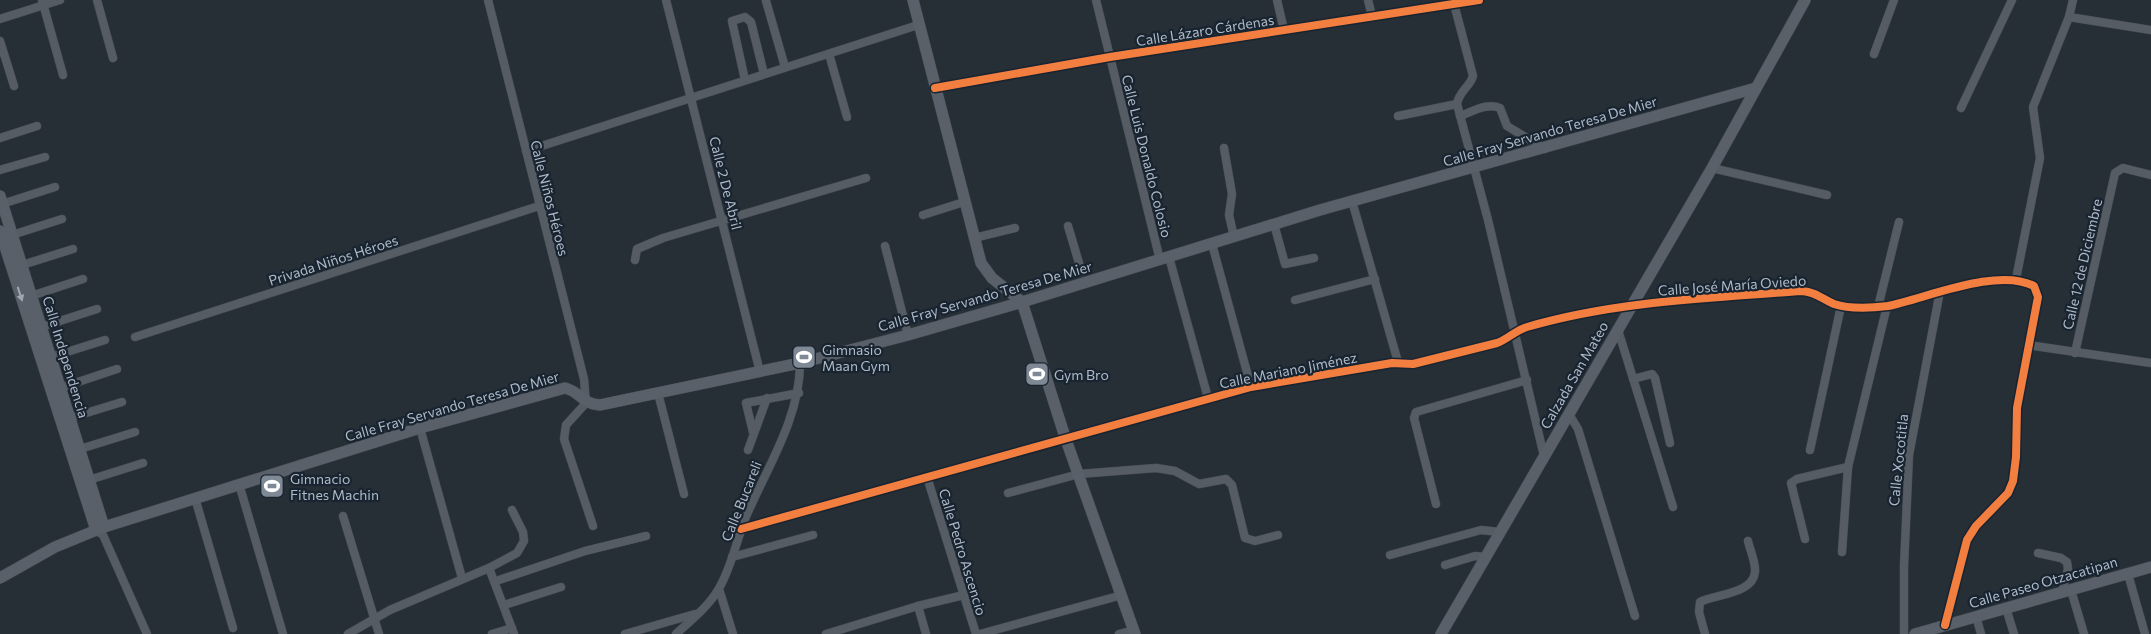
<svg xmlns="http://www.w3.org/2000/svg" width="2151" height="634" font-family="Commissioner,sans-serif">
<rect width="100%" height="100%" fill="#262e36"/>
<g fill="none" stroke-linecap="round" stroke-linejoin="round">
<polyline stroke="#3b434c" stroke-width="8" stroke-dasharray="8 4" stroke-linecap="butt" points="1079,263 1083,276"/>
<g stroke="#43494f" stroke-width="9">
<g id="minor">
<polyline points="42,0 63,75"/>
<polyline points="97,0 113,58"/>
<polyline points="488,0 584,379 586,403 566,425 564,439 593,526"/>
<polyline points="666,0 760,372"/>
<polyline points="1096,0 1160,260"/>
<polyline points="1277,0 1284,30"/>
<polyline points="1368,0 1372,16"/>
<path d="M1453,0l20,76c-3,11 -14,15 -16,28l31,116 56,236"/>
<polyline points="766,1 785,67"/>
<polyline points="2069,17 2151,30"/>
<polyline points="0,19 60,0"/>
<polyline points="0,41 14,86"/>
<polyline points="829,54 847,117"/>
<polyline points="1874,54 1894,0"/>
<polyline points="745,80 732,21 745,17 751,22 764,74"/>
<polyline points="935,88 1110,57 1479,0"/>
<polyline points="1961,108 2012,0"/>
<polyline points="1398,116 1457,104"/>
<path d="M1460,116c12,-4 27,-14 40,-8l7,18 38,23"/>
<polyline points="0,138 37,126"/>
<polyline points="1224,148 1232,194 1229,215 1234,237"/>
<polyline points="526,151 918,25"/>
<polyline points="1712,168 1827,195"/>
<polyline points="0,170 45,157"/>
<polyline points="1352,201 1398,362"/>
<polyline points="2,204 55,187"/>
<polyline points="923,215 964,202"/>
<polyline points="1274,224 1285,264 1314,258"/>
<polyline points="1068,226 1079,263"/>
<polyline points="12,235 62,219"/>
<polyline points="974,238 1015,228"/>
<polyline points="1212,244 1251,387"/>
<polyline points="885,246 908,335"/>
<polyline points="1169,257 1208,398"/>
<polyline points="635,260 637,249 663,238 866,178"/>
<polyline points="19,266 73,249"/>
<polyline points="2016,279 2040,158 2033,107 2069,17 2073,0"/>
<polyline points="31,296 83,279"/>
<polyline points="1295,300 1375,279"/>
<polyline points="1878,307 1899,222"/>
<polyline points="41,327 97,309"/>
<polyline points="1618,330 1673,507"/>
<polyline points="135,337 539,206"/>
<polyline points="2028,345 2151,363"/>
<polyline points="2075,353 2115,173 2123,168 2151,175"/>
<polyline points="51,357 105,340"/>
<polyline points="1633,379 1652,374 1655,378 1670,443"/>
<polyline points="60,388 117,369"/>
<polyline points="658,393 684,494"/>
<polyline points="1569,414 1578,429 1635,616"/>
<polyline points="70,418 122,402"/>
<polyline points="420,428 462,578"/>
<polyline points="753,432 746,403 799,393"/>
<polyline points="80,449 135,432"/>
<polyline points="748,450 767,398"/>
<polyline points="1810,450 1841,306"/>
<polyline points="927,477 976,634"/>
<polyline points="89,480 143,463"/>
<polyline points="239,484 283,634"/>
<polyline points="1008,493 1079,474 1156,468 1175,471 1199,484 1226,479 1232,485 1245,538 1255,541 1278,535"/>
<polyline points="195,498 233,628"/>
<polyline points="1436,504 1414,418 1416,412 1527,380"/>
<polyline points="343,516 379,634"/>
<path d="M741,529l510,-142 141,-24 21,1 84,-21c11,-4 19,-13 30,-16 89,-26 183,-29 275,-36 14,1 20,8 32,13 15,5 38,4 54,2 39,-8 109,-39 146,-20l4,11 -21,111 -1,49 -3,24 -5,12 -32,33 -9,14 -22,85"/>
<polyline points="96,530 103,535 147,634"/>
<polyline points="1805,539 1791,483 1797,479 1848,467"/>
<polyline points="1842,552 1848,467 1887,306"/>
<polyline points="2038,553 2061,558 2067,562 2068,569 2062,592"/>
<polyline points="1390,555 1481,530 1500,532"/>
<polyline points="732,557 813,535"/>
<polyline points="1445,565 1475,556 1485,557"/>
<polyline points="489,568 514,634"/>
<polyline points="2128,574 2145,634"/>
<polyline points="496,581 585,551 646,536"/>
<polyline points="719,589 733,634"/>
<polyline points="2071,590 2084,634"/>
<polyline points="504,605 561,587"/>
<polyline points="918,606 926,634"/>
<polyline points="2006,608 2014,634"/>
<polyline points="1976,616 1981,634"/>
<polyline points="348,634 390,610 489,568 517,553 524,541 523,532 512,510"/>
<polyline points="492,634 512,628"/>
<polyline points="625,634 695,614"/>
<path d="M676,634c14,-13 32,-27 42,-44 13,-21 18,-48 27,-71 21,-50 55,-100 55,-156"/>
<polyline points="826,634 918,606 964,595"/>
<polyline points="980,634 1122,595"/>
<polyline points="1119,634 1134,630"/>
<path d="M1705,634l-6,-22 1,-10c16,-8 53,-8 55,-30 1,-9 -5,-22 -7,-31"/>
<polyline points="1904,634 1904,566 1909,455 1940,291"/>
</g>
</g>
<g stroke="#43494f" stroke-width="12">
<g id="secondary">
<polyline points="913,0 981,263 992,278 1022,302 1065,437 1135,634"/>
<polyline points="0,196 104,527"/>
<polyline points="0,231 96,530"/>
<path d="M0,578l55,-31 49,-20 316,-99 145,-40c16,4 17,16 35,17l200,-42 108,-28 114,-33 298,-92 436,-122"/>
<polyline points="1441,634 1712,168 1805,0"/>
<polyline points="1915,634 2151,567"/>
</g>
</g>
<use href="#minor" stroke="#565c64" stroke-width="8"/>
<use href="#secondary" stroke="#5a6069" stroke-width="11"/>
<g stroke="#192431" stroke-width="11">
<g id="cycleway">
<polyline points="935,88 1110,57 1479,0"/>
<path d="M741,529l510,-142 141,-24 21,1 84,-21c11,-4 19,-13 30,-16 89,-26 183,-29 275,-36 14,1 20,8 32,13 15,5 38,4 54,2 39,-8 109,-39 146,-20l4,11 -21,111 -1,49 -3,24 -5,12 -32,33 -9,14 -22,85"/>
</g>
</g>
<use href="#cycleway" stroke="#f27e40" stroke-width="8"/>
</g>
<defs><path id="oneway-solid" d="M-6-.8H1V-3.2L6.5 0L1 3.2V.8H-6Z" transform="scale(1.25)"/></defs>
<use fill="#9ea8b5" href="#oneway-solid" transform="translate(20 294) rotate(72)"/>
<defs>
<g id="stadium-square" transform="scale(1.25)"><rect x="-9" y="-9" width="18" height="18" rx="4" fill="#7f8995" stroke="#192431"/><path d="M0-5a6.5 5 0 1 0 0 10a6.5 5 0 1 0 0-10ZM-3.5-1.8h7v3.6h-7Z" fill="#fff"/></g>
</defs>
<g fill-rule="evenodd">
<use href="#stadium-square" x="804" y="357"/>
<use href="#stadium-square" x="1037" y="374"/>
<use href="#stadium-square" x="272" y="486"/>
</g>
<g text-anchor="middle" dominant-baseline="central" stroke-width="4.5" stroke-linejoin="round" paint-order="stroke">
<g font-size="14" fill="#afbac8" stroke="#192431">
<text transform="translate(1205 30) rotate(-9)">Calle Lázaro Cárdenas</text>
<text transform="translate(1550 131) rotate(-16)">Calle Fray Servando Teresa De Mier</text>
<text transform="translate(1147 156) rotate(76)">Calle Luis Donaldo Colosio</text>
<text transform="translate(726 183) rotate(76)">Calle 2 De Abril</text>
<text transform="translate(550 198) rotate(76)">Calle Niños Héroes</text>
<text transform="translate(333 260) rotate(-18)">Privada Niños Héroes</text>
<text transform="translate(2082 264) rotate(-77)">Calle 12 de Diciembre</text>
<text transform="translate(1732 285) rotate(-4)">Calle José María Oviedo</text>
<text transform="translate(985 296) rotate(-16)">Calle Fray Servando Teresa De Mier</text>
<text transform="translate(66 357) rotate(73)">Calle Independencia</text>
<text transform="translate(1288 370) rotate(-11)">Calle Mariano Jiménez</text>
<text transform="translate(1574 375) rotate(-60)">Calzada San Mateo</text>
<text transform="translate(452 406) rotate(-16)">Calle Fray Servando Teresa De Mier</text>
<text transform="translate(1898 460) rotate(-84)">Calle Xocotitla</text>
<text transform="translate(741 501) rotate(-68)">Calle Bucareli</text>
<text transform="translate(963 552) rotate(73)">Calle Pedro Ascencio</text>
<text transform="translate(2043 582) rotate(-16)">Calle Paseo Otzacatipan</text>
</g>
<g font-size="14" fill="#afbac8" stroke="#192431" text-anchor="start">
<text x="822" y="349">Gimnasio<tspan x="822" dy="16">Maan Gym</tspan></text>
<text x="1054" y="374">Gym Bro</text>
<text x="290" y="478">Gimnacio<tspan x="290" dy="16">Fitnes Machin</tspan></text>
</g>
</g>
</svg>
